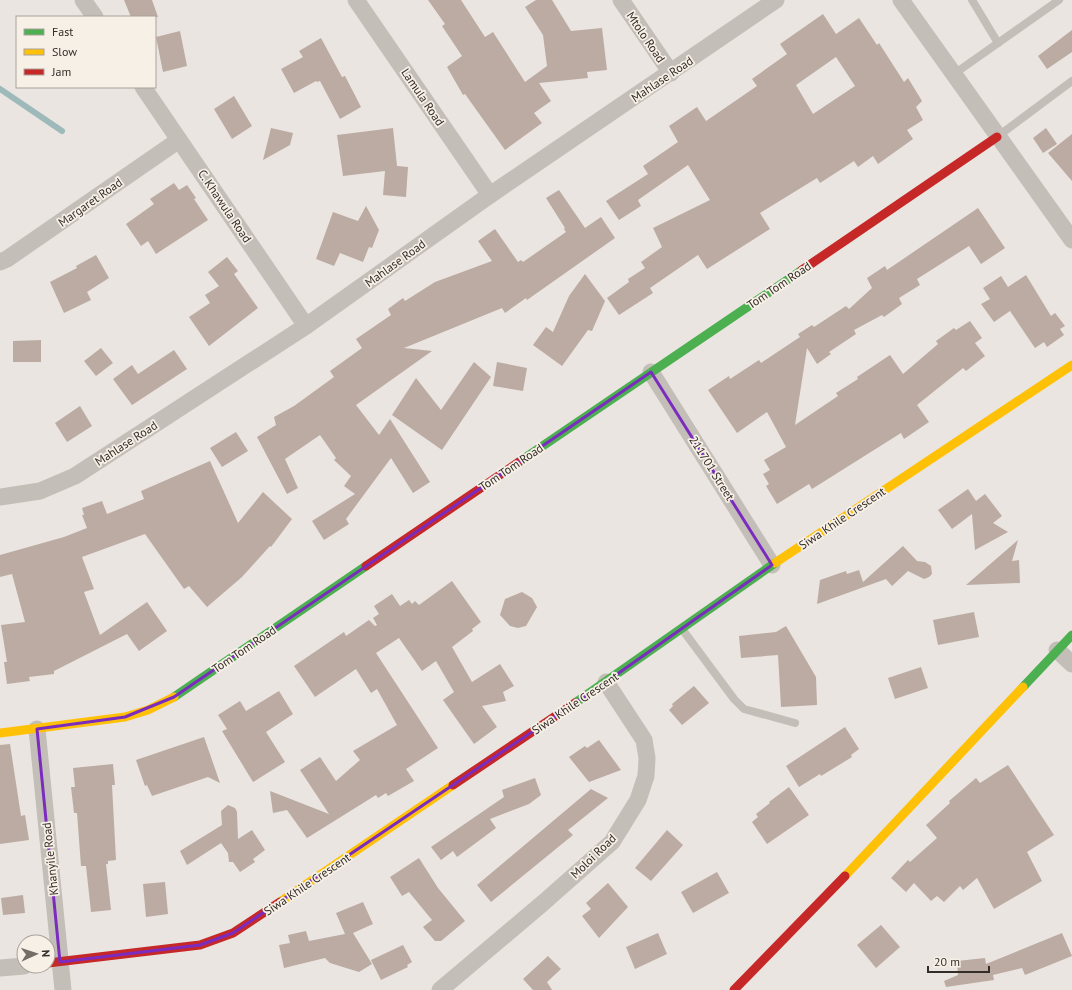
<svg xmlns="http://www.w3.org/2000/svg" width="1072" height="990" font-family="'PT Sans',sans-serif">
<rect width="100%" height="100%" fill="#eae5e0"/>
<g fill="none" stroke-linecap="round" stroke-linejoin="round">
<polyline stroke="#9eb9ba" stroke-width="6" points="0,89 62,131"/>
</g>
<g fill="#bcaba3" fill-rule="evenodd">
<polygon points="124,0 152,0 158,17 131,17"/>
<polygon points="428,0 461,0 485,37 493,32 525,82 547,66 543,35 525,7 536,0 552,0 571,31 602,28 607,70 587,72 588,78 539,83 551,101 534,113 542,123 505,150 465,94 463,95 447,67 462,56 442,26 445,24"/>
<path d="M823,14l13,20 23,-16 18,27 2,-2 25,39 4,-4 14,23 -6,6 7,13 -16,10 6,9 -35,25 -5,-8 -15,11 -4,-6 -34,22 -3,-5 -57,35 10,16 -63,40 -9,-14 -48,33 3,5 -34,22 -12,-17 22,-16 -1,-3 17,-11 -4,-6 21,-15 -9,-19 57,-28 -22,-35 -50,35 3,6 -22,14 -13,-19 42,-27 -5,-8 35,-24 -9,-16 28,-19 9,14 51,-35 -5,-7 35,-25 -7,-10zM836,57l19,29 -42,28 -17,-29z"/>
<polygon points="1072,30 1072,52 1047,69 1038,56"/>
<polygon points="180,31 187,66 163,72 156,37"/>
<polygon points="321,38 342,77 345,76 361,107 340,119 320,81 317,82 316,81 294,93 281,69 303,57 299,51"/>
<polygon points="234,96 252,126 232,139 214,109"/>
<polygon points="271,128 293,133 290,145 263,160"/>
<polygon points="393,128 397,166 408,167 406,197 383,195 385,171 343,176 337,135"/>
<polygon points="1046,128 1057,144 1043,153 1033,138"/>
<polygon points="1072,134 1072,181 1048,153"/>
<polygon points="174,183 179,190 187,185 196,198 194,199 208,220 156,254 148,241 141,246 126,224 154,204 150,199"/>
<polygon points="559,190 585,228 601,217 615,238 527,300 526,298 505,313 502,308 404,348 432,351 356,405 379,435 390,419 430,482 413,493 391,458 346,519 349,524 324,540 312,521 355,494 344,486 351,476 334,460 336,458 320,435 285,459 298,488 287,494 257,437 276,425 274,417 294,406 334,377 330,371 362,348 356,339 391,315 388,309 403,298 405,301 435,282 492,261 478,241 495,229 518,262 521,260 523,262 566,232 564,229 565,228 546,198"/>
<polygon points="366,206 379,230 372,248 369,247 363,262 340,253 334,266 316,259 333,212 358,221"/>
<polygon points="978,208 1005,248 981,264 969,246 917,279 920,285 899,298 902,304 884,317 882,315 854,330 856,334 829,352 831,354 817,364 807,348 795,425 838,396 836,393 858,379 857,377 890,355 903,374 938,344 936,341 954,328 956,330 970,321 982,338 975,343 985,356 966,371 963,368 917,405 929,422 904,439 901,433 812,489 809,484 777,504 766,486 769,484 763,474 770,470 764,460 786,447 767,412 737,433 708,390 729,376 730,379 759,360 761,363 800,337 798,334 812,325 814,327 846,306 849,309 872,288 867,278 885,266 887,270"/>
<polygon points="96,255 109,278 87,292 91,300 64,313 50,282 77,268 76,266"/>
<polygon points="227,257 238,271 234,274 258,308 209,346 189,317 210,303 205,295 219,286 208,272"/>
<polygon points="585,274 605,301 592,331 588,330 562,366 533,345 546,327 553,332 569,296"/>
<polygon points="1026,275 1051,316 1055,313 1065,326 1060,329 1064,335 1047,347 1044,342 1035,348 1010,311 994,322 981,304 990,299 983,288 1001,276 1008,287"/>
<polygon points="41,340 41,362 13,362 13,341"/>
<polygon points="101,348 113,363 96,376 84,361"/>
<polygon points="174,350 187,369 132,405 113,379 132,365 138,374"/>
<polygon points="474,362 491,377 442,450 392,415 416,378 441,410"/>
<polygon points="497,362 527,368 523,391 493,386"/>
<polygon points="80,406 92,426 67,442 55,423"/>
<polygon points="236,432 248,451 222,467 210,448"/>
<polygon points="210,461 238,523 263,492 292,519 271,547 270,546 242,577 207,607 189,586 184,589 145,534 82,557 94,589 84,592 100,635 147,602 167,631 139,651 127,634 54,671 54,674 29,677 30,681 7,684 4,662 7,662 1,625 25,622 12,574 0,577 0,555 64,537 87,528 82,515 84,515 82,508 102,501 107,514 144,499 141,491"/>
<polygon points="968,489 976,501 985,494 1002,516 993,523 1008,532 975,550 972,514 952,529 938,510"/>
<polygon points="1018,540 1012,561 1019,560 1020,583 966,585"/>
<polygon points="903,546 917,561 925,562 931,566 932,574 929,577 924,579 908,571 892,586 886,579 817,604 820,580 846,571 847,574 859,570 863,582"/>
<polygon points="452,581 481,622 472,629 473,631 452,647 472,682 500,664 514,686 503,692 506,701 482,706 497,727 474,744 443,700 454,692 436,661 422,671 399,638 376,653 438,748 406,769 414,781 388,796 386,793 378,798 376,795 307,838 287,810 273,813 270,791 329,814 300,770 320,757 336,781 360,760 353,751 397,725 377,689 371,693 356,669 315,697 294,666 344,632 346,636 369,620 375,626 377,625 373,618 379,614 374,606 392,594 400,606 409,600 412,604 415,601 419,605"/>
<polygon points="522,592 532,598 537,607 526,626 518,628 510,626 500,615 505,599"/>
<polygon points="974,612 979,637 938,645 933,620"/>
<polygon points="786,626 816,677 817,705 781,707 778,655 741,658 739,636 776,632"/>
<polygon points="921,667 928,688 895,699 888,678"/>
<polygon points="694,686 709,703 682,725 669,710 673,706 672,704"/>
<polygon points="279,691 293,714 266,732 285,762 253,782 222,731 227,729 218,715 240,701 246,711"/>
<polygon points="845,727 859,749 851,755 852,757 839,765 821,776 820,774 799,787 786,766"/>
<polygon points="204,737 220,783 208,777 152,796 147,785 145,786 136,760"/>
<polygon points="599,740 621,770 589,782 569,757 585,746 587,748"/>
<polygon points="10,744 21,816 25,815 29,840 0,844 0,745"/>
<polygon points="113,764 115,785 112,785 116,860 108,861 108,864 106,864 111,910 91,912 86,866 81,866 77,813 74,813 71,787 75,787 73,768"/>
<polygon points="1008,765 1054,835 1027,852 1042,881 994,909 977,878 963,890 960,886 944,902 937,896 931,901 914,883 906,892 891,878 908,860 910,862 937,838 926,825 950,803 949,801 976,778 980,783"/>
<polygon points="535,778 541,795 529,804 490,819 496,828 457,857 453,851 441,860 431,847 504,797 502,790"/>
<polygon points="789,787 809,815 767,844 752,822 758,817 756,814 770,803 769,802"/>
<polygon points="591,789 608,798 568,830 573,835 491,902 477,885"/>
<polygon points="228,805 235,808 237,812 238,839 252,830 265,850 253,859 255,862 240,872 233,862 229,862 228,853 221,843 187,865 180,851 222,825 221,811"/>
<polygon points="667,830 683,845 651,881 635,868"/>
<polygon points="419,858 438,888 465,921 441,941 435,941 423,927 432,920 409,892 402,896 390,877"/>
<polygon points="717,872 729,893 693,913 681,892"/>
<polygon points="165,882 168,914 146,917 143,884"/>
<polygon points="608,883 628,907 599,938 582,916 591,909 586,903"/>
<polygon points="23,895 25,913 3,915 1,898"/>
<polygon points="363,902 373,924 353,933 372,964 359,972 330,963 325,958 284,968 279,945 290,943 288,935 306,931 309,941 345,934 336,913"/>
<polygon points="881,925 900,947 876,968 857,945"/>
<polygon points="658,933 667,954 635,969 626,947"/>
<polygon points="1062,933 1072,956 1025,975 1022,968 993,975 994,980 946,987 944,981 958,975 957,961 985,958 986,964"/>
<polygon points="403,945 412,962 407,965 408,967 381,980 371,960"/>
<polygon points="548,956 561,969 547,982 552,990 533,990 523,979"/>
</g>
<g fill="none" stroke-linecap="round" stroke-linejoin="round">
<g stroke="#c4beb9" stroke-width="8">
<polyline points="972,0 998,43"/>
<polyline points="954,74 1059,0"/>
<polyline points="997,137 1072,81"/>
<polyline points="682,629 734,699 744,709 795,723"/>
</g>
<g stroke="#c4beb9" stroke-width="17">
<polyline points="83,0 95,17"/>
<polyline points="356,0 490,195"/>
<polyline points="621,0 671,73"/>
<polyline points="901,0 1072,240"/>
<polyline points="143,87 306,326"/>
<polyline points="0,262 7,259 179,140"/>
<polyline points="651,372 772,565"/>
<polyline points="0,497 40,491 75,476 306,326 490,195 776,0"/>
<polyline points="1057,650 1072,664"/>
<polyline points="37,729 63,990"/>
<polyline points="0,968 24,966"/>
<polyline points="440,990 543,903 612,842 638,800 646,776 647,758 644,740 606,682"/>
</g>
<g stroke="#4caf50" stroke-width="9">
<polyline points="519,462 802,270"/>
<polyline points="1023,687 1072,635"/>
<polyline points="174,697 366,566"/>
<polyline points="575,703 775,563"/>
</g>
<g stroke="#ffc107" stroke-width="9">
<polyline points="775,563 1072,365"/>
<polyline points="0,733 125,717 148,710 174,697"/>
<polyline points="845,876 1023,687"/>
<polyline points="280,902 453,785"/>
</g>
<g stroke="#c62828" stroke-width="9">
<polyline points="802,270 997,137"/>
<polyline points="366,566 519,462"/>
<polyline points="453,785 575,703"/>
<polyline points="48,963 200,945 233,933 280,902"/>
<polyline points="734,990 845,876"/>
</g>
</g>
<path fill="none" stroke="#7b2cbf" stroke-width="3" stroke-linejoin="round" d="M651,372l121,193 -166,117 -373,251 -33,12 -140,17 -23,-233 88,-12 49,-20z"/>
<g text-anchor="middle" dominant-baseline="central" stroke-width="3.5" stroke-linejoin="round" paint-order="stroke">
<g font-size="12" fill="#332c28" stroke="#f7f0e7">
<text transform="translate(646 37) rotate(56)">Mtolo Road</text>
<text transform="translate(662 79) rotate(-34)">Mahlase Road</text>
<text transform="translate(423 97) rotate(56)">Lamula Road</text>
<text transform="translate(90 202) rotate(-35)">Margaret Road</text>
<text transform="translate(225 206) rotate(56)">C. Khawula Road</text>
<text transform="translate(395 263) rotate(-36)">Mahlase Road</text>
<text transform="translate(779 285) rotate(-34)">Tom Tom Road</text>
<text transform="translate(126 443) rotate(-33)">Mahlase Road</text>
<text transform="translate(511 467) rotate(-34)">Tom Tom Road</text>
<text transform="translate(712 468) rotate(58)">211701 Street</text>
<text transform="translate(842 518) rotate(-34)">Siwa Khile Crescent</text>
<text transform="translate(244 649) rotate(-34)">Tom Tom Road</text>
<text transform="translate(575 703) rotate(-34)">Siwa Khile Crescent</text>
<text transform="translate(593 856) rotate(-44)">Moloi Road</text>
<text transform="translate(50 859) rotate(-96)">Khanyile Road</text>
<text transform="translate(307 884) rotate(-34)">Siwa Khile Crescent</text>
</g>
</g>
<rect x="16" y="16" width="140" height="72" fill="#f7f0e7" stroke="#a9a29b"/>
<rect x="24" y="29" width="20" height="6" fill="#4caf50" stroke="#a9a29b"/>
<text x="52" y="36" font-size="12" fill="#332c28">Fast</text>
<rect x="24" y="49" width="20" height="6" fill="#ffc107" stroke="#a9a29b"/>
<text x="52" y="56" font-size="12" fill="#332c28">Slow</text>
<rect x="24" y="69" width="20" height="6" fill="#c62828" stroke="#a9a29b"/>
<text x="52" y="76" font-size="12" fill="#332c28">Jam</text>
<g transform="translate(36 954) rotate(87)"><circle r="19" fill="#f7f0e7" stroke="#a9a29b"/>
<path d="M0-3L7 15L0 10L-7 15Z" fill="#736d68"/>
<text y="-6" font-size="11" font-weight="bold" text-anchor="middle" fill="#332c28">N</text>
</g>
<path d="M928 966v6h61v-6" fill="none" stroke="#332c28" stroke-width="2"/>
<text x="934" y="966" font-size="12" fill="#332c28" stroke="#f7f0e7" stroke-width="3" paint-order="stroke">20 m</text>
</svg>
